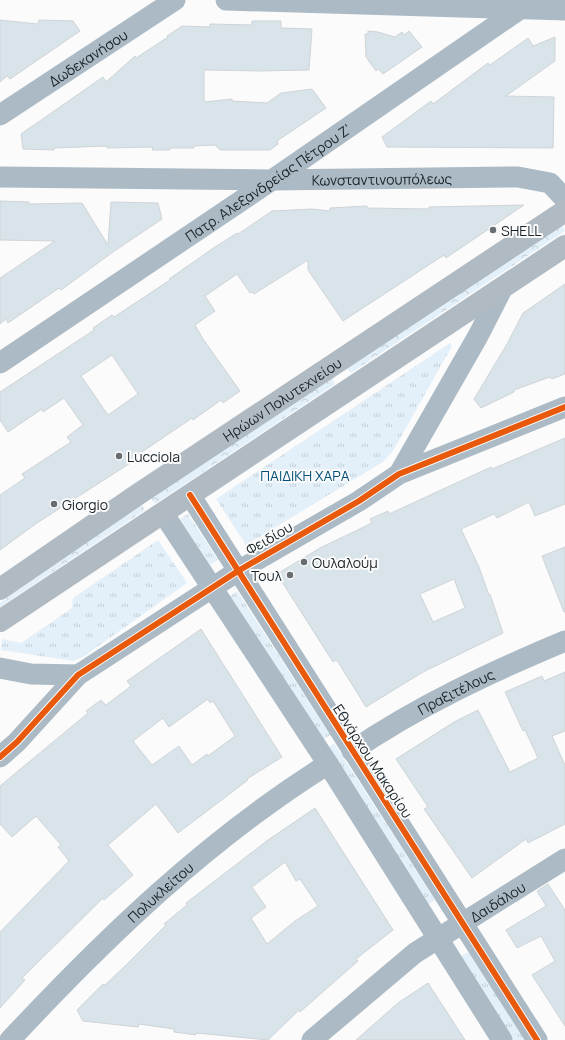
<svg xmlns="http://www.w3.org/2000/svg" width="565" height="1040" font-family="Manrope,sans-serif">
<defs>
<pattern id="grass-tufts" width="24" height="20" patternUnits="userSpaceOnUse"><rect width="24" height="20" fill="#e4f0f9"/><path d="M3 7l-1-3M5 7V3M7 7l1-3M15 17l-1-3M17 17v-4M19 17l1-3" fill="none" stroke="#c3ced5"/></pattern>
<pattern id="forest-crowns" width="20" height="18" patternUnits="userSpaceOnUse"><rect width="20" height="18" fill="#e4f0f9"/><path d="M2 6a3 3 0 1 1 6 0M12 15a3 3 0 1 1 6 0" fill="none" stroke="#c3ced5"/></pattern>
</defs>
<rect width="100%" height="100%" fill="#fbfbfb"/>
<g fill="url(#grass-tufts)">
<polygon points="450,343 452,346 393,451 383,462 246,545 216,499"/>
<polygon points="188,514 218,560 210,565 180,519"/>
<polygon points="158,540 187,583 83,657 73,661 1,650 2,639 21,643 72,608 73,598"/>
<polygon points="237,591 330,735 322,741 229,597"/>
<polygon points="334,743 435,900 427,905 326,749"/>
<polygon points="468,952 525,1040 513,1040 460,957"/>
</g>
<g fill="url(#forest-crowns)">
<polygon points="562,225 565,231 351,373 347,368"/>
<polygon points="332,378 335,384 155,504 151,498"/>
<polygon points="141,504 145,510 0,607 0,603"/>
</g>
<g fill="#d9e3ea" stroke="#cfd4d7" fill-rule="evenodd">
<polygon points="0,20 38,24 39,20 73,21 80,31 10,79 7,76 0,82"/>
<polygon points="252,21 281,21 281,28 312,29 309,70 260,71 204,70 204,102 232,99 232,101 267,103 281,93 312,89 326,108 277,141 278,144 270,150 220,150 215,145 194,146 194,148 170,148 170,150 152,150 153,147 107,148 107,146 54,148 54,150 23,149 21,134 103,77 106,82 135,56 136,58 168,37 167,36 182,26 210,27 210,24 252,25"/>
<polygon points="368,31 378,32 395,37 402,32 404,35 409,31 422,47 383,74 378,69 376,71 366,57 365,34 368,34"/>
<polygon points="555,37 555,61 506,96 554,97 553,148 387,147 382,137 431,101 433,104 488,63 490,65 528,38 533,46"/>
<polygon points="0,201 29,202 29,204 82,203 108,245 111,202 158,203 162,219 113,252 61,290 59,288 8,323 6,319 0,324 0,278 55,241 0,240"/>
<path d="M524,205l-78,53 -2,-3 -101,66 -35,-51v-10l-54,34 -2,-2 -2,1 -13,-19 -32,22 10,15 -20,14 8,14 37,52 -17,12 -2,-3 -28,20 -1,-2 -56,38 2,2 -101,65 -37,27v-55l25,-17 -3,-4 49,-32 -4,-5 16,-12 -19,-27 -21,14 -1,-3 -34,23 -8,-12v-28l94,-62 -1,-2 19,-13 2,2 56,-37 -1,-1 46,-32 22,-14 1,1 34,-23 40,-2 18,2v-3l37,-2v2l62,1v-2zM112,355l26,39 -30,21 -27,-39z"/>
<polygon points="565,284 565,374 552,379 550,377 514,390 514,392 481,408 474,399 507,344 523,313"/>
<path d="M565,438v66l-30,12 -6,-14 -32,16 -3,-4 -33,15 18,38 10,28 1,-1 13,39 -80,39 -57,35 -28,-45 -2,-2 -3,2 -56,-88 43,-26 52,-25 -2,-4 18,-8 1,3 102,-47 1,2zM454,579l11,29 -32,14 -13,-28z"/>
<polygon points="565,547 565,612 564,612 542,556"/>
<path d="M201,629l81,128 -35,22 1,1 -70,53 -22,-29 -48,41 25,30 -29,25 -1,-2 -81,80 3,2 -25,28v-76l69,-71 -11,-14 3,-2 -25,-29 -24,21 -12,-13v-38l88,-73 -2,-2 15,-11 5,5 25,-19 -4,-5zM208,699l2,4 3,-2 22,35 -27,20 -1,-2 -15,11 -13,-19 -27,19 -19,-24 30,-23 6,9z"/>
<polygon points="565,672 565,731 552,736 565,765 565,824 528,843 526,839 472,878 424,809 428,807 396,759 454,722 478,710 510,772 538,758 525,730 523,731 505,692 542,676 544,681"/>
<path d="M315,808l78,122 -37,29 2,2 -58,51 -1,-2 -31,30 -72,-7v2l-22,-3v-3l-35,-5 -1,3 -55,-6 -6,-11 26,-26 2,1 21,-20 40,-40 -2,-1 23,-19 -1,-2 82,-63zM285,862l11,19 4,-2 18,27 -23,15 -28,23 -16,-26 15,-11 -14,-20z"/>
<polygon points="548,884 565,910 565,1026 532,975 555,961 541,936 517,948 506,930 546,906 537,891"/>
<polygon points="428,983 465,1040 356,1040 398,1003"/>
</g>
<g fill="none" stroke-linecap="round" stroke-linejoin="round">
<g stroke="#abbac4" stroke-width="21">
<polyline points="226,0 565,10"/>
<path id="s1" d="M0,115l175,-115"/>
<path id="s2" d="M0,177l272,3 246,-3 32,6 15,16"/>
<path id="s3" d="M0,363l272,-183 261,-180"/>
<polyline points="399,474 478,336 502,289"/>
<polyline points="190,495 537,1040"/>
<polyline points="163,513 328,764 502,1040"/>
<polyline points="0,668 31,674 78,675"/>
<path id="s4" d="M352,751c66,-45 139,-79 213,-110"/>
<polyline points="0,757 17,742 78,675 238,571 359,501 399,474 565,407"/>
<path id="s5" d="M10,1040c96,-103 198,-201 318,-276"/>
<path id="s6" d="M312,1040l103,-87 150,-94"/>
</g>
<g stroke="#afbac3" stroke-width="22">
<path id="s7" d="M0,589l137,-94 428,-284"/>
<polyline points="0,621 565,246"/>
</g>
<g stroke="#fbfbfb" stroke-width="8">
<g id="cycleway">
<polyline points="190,495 537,1040"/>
<polyline points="0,757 17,742 78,675 238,571 359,501 399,474 565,407"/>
</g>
</g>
<use href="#cycleway" stroke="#e8590c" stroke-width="6"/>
</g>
<g fill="#676e72" stroke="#fbfbfb" stroke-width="1.5">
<circle cx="493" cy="230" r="4"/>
<circle cx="119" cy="456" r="4"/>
<circle cx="54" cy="504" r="4"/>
<circle cx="304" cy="562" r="4"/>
<circle cx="290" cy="575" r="4"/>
</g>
<g text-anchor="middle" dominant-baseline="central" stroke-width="4" stroke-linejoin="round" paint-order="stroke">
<g font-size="14" fill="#182229" stroke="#fbfbfb">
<text stroke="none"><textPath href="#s1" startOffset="105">Δωδεκανήσου</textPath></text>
<text stroke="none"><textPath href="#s2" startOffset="382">Κωνσταντινουπόλεως</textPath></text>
<text stroke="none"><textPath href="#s3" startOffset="323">Πατρ. Αλεξανδρείας Πέτρου Ζ’</textPath></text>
<text stroke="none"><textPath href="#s7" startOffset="340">Ηρώων Πολυτεχνείου</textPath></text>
<text transform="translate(269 538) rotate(-30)">Φειδίου</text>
<text stroke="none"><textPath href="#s4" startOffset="120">Πραξιτέλους</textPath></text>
<text transform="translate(373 761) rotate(57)">Εθνάρχου Μακαρίου</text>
<text stroke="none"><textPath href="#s5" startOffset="211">Πολυκλείτου</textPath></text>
<text stroke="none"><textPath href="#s6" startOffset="232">Δαιδάλου</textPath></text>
</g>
<g font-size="14" fill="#182229" stroke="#fbfbfb" text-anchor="start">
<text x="501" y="230">SHELL</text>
<text x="127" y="456">Lucciola</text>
<text x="62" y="504">Giorgio</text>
<text x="312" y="562">Ουλαλούμ</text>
<text x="282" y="575" text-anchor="end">Τουλ</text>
</g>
<g font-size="14" fill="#005079" stroke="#fbfbfb">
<text x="305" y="475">ΠΑΙΔΙΚΗ ΧΑΡΑ</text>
</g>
</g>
</svg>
